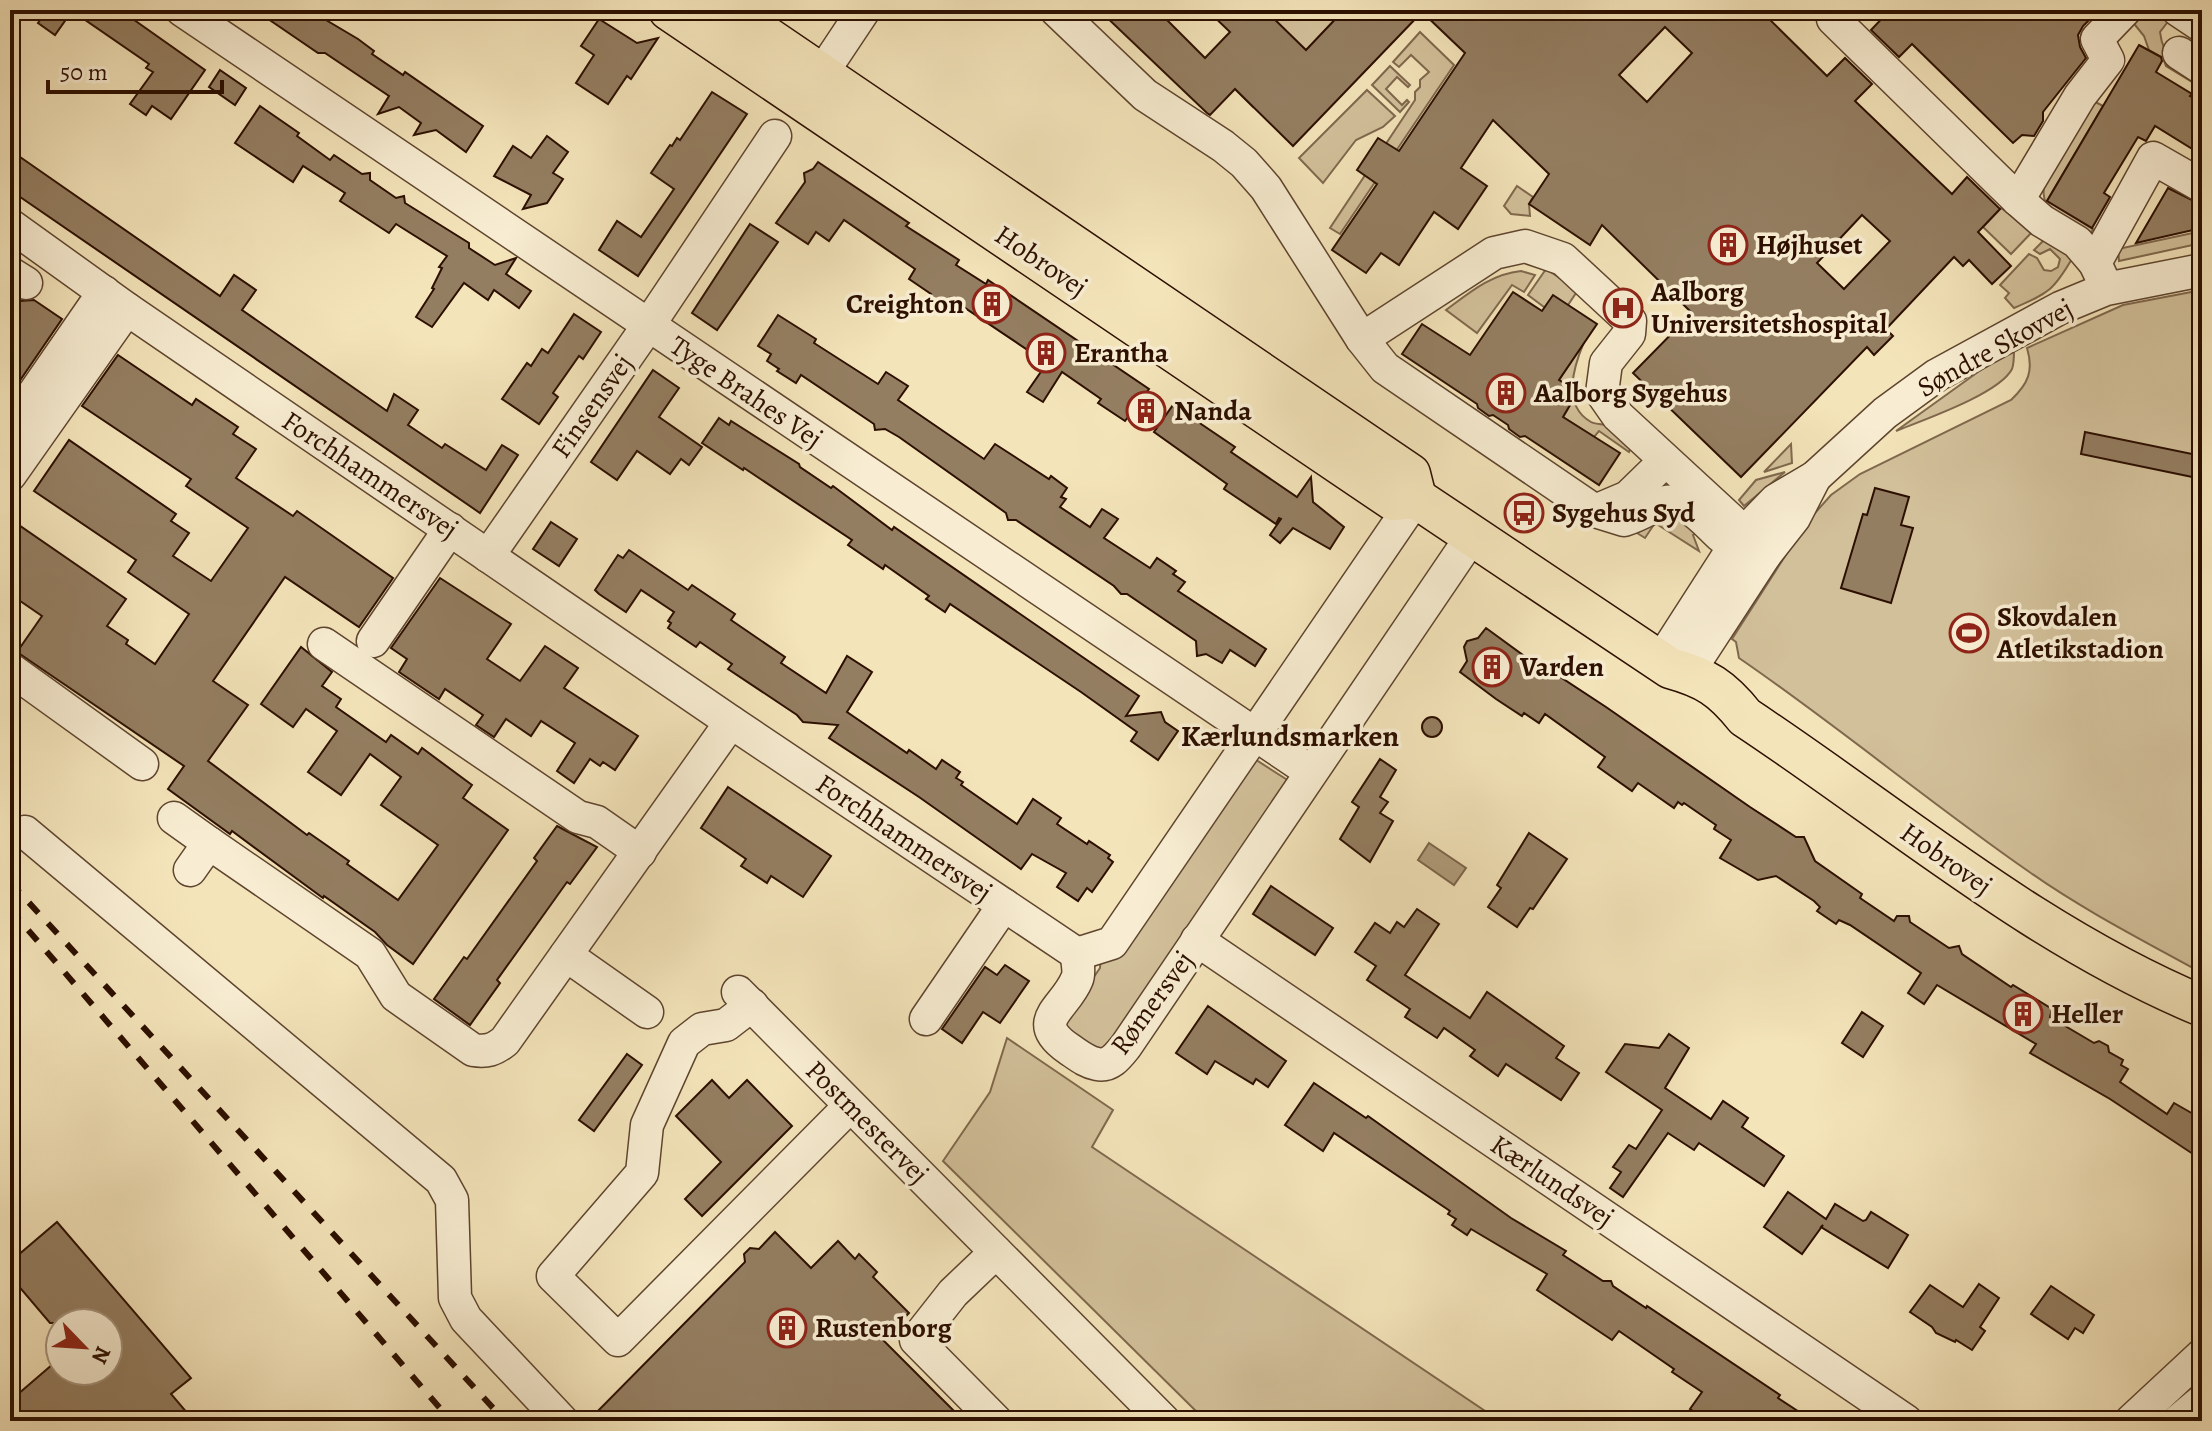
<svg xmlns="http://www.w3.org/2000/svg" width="2212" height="1431" font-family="Alegreya,serif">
<rect width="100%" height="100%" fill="#f4e4ba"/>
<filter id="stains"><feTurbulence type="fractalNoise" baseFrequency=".0025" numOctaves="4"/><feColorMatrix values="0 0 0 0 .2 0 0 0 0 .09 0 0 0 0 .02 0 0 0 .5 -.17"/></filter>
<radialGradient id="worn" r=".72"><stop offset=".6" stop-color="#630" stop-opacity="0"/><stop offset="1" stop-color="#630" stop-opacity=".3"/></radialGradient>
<g fill="#d2c09a" stroke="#7f684d" stroke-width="2">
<polygon points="1265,10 1344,10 1253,107 1235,89 1288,33"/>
<path d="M2140,10h18l12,9 -10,13c3,27 20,38 42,51v5l-36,-22 -3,-8 -14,-8 -5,-14 -13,-16z"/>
<polygon points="1420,32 1454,65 1340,234 1330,228 1415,100 1415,92 1420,87 1420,80 1429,72 1411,55 1399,67 1393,62"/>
<polygon points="1390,66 1410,85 1408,87 1397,77 1386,89 1402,105 1407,100 1409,102 1400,112 1372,85"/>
<polygon points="1367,90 1395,116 1383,127 1356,140 1323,183 1299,158"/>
<path d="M2086,97l17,9 -56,95 46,28 -4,6c-20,-13 -50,-21 -45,-49z"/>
<polygon points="1517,186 1533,197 1529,204 1530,216 1511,214 1504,206"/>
<polygon points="2001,208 2033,231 2011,254 1983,227"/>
<polygon points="2202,231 2202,243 2119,261 2118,249"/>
<path d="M2044,240l29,17c-19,33 -24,36 -59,51l-9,-10 4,-5 -9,-8 29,-31 8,4 7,12 7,1 7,-4 2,-8 -10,-10 -10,5 -6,-4z"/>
<polygon points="1546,269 1578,290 1568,305 1544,307 1528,295"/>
<path d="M1521,271l14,4 -11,17 -12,-7 -35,48 -31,-23c23,-17 45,-36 75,-39z"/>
<path d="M2202,290v683c-58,-32 -119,-63 -174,-102 -98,-68 -190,-145 -289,-213l-3,-16 -4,-3 75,-117 24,-27 29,-21 151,-74c17,-16 23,-29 16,-52l96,-43z"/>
<path d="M1584,342c-10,24 -23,63 7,80 5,3 13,1 18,5 8,5 15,15 22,21l-2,4 -30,-21 -5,6 -31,-20 7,-12 -11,-7 8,-13 -8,-5z"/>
<path d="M2014,350c0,6 0,14 -2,19 -13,25 -89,51 -116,62l82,-59z"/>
<polygon points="1791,444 1792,463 1764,472"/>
<polygon points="1785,472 1744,506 1739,500 1756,480"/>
<polygon points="1675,513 1700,531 1693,535 1699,551 1655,523 1645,538 1637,533 1657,518"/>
<polygon points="1250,756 1289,781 1108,1047 1102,1051 1067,1033 1065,1019 1100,968 1101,954"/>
<polygon points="1007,1038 1113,1110 1092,1147 1500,1421 1206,1421 943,1161 990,1092"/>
</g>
<polygon fill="#b09c7b" stroke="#7b644a" stroke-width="2" points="1429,843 1466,868 1454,885 1418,860"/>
<g fill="#947e61" stroke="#2c0f00" stroke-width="2" fill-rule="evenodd">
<polygon points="47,10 120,10 205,70 171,119 152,106 146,115 130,104 153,72 146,68 149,64 72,11 55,35 38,23"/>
<polygon points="255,10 309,10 358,39 374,51 372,54 403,75 405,72 483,126 466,152 436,130 414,135 421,123 399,107 378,114 389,96 325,53 318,53"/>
<path d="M1099,10h76l-9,9 39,39 25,-26 -23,-22h58l41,40 38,-40h416l67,66 18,-18 27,26 -17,17 97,93 15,-17 33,32 -22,23 33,34 -19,18 -23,-24 -6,6 -9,-9 -68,72 7,7 -19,19 -7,-8 -126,130 -108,-104 59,-60 -90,-88 -12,20 -61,-41 20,-30 -56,-54 -32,48 26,18 -29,43 -24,-17 -35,53 -18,-12 -15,20 -34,-23 45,-66 -20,-14 21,-32 21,13 66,-98 -43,-41 -129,134 -58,-57 -25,26 -3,-2zM1665,27l27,26 -45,49 -28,-27zM1862,215l28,26 -46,48 -27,-26z"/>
<polygon points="1890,10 2099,10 2083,26 2078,35 2080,47 2086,58 2043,112 2043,121 2034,136 2022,135 2013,143 1912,44 1899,57 1871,30"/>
<polygon points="599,19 637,43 658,38 631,79 627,76 608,104 576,83 594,55 581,46"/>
<polygon points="2139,45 2161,57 2162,61 2156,72 2192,94 2190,96 2202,103 2202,155 2155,126 2146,141 2138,137 2104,193 2110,197 2092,228 2047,201"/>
<polygon points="220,70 246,88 235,105 209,87"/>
<polygon points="712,92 747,114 638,276 599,250 617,221 641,237 674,189 651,173 670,145 672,146 677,138 680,140"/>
<polygon points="260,106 299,133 297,136 330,160 334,155 362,174 370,173 370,180 396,198 404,196 405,203 469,243 469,248 495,265 516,258 506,274 531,291 519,308 494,290 488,300 464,283 432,327 416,317 434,289 432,288 442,268 439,267 447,256 396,224 389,233 340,201 345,193 303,166 293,182 235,143"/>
<polygon points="547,136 568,152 553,173 563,179 547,203 523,209 531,195 494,176 513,146 531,158"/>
<polygon points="10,150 220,296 234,275 256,290 242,310 387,411 394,394 418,410 408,425 442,448 445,444 486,470 502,445 518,455 480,513 10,190"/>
<polygon points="818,162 909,223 906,226 959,260 956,265 986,284 988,280 1149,389 1125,421 1098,403 1101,399 1062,372 1043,402 1027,392 1047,363 950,298 940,313 925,303 931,294 909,279 915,269 844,220 829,241 816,232 808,244 776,223 805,182 804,173 813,169"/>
<polygon points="2168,188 2202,205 2202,228 2136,243"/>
<polygon points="750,224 778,242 717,330 692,313"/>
<polygon points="1513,292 1542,311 1553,295 1597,324 1559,380 1567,385 1559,398 1570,405 1563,417 1620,453 1599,485 1525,436 1520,437 1509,429 1508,425 1493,415 1489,416 1478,408 1477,404 1402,354 1422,324 1470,355"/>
<polygon points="34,300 62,319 10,395 10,316 20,301"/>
<polygon points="574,314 601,332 583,359 579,356 553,393 558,397 539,424 502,399 527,363 531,366 542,349 548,353"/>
<polygon points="778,315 816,339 814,343 878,384 886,372 908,386 898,400 984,459 995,444 1049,479 1051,476 1067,488 1061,497 1066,499 1060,507 1090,527 1102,509 1118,519 1104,538 1150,568 1157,558 1176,571 1173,574 1185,582 1178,591 1266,649 1255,666 1230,650 1222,663 1206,654 1197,656 1196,641 1127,594 1121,594 1114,586 1016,520 1008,520 1006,513 899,437 885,429 875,430 874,424 801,375 796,383 777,371 779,369 767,361 771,354 758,346"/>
<polygon points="118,355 192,405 196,399 238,427 233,434 256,449 236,478 293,516 297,511 393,578 359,627 285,577 213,681 248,705 208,761 307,835 309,833 349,861 347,864 398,900 438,845 381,805 401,777 370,754 341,795 308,772 337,731 306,709 293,727 261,704 301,647 332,672 322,686 341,699 336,707 386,742 391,735 418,754 422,748 472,785 463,798 508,830 413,964 387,945 375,932 324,896 323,898 232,831 230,834 168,789 184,766 17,652 42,616 10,594 10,519 126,599 107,626 128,640 126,644 155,664 189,614 128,572 136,560 34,491 69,440 176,514 171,521 189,533 173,556 211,581 248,528 186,486 191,479 82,406"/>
<polygon points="653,370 679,388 659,417 702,447 689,465 681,459 670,474 637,451 617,480 591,462"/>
<polygon points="1173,405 1235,447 1231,452 1297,497 1311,477 1313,502 1344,527 1330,549 1293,528 1280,543 1270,535 1281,519 1279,518 1276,524 1224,489 1227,484 1154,432"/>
<polygon points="719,418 729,425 731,421 799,464 800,467 831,488 833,486 892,530 894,527 1139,696 1126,716 1161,712 1165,722 1178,731 1158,760 1131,741 1137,732 1081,692 950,604 945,612 926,599 929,596 885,565 883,569 848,545 852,540 744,468 743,470 702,443"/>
<polygon points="2085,432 2202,456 2202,479 2081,454"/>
<polygon points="1875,488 1909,497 1901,525 1913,528 1891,603 1841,588 1863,514 1867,515"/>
<polygon points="551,522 577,539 559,566 533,549"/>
<polygon points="629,550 688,590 692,585 735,614 731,620 785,657 781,663 826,693 847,656 872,672 847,712 907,753 909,750 936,769 942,760 960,772 956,778 963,782 961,785 1017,824 1033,799 1061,818 1057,824 1087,844 1089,841 1110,855 1108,858 1113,862 1092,892 1087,888 1078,901 1057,887 1066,873 1032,854 1021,869 919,797 829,738 838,725 803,722 797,715 728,669 732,664 700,642 696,647 668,628 671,623 668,621 674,612 641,590 626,612 599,594 595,590 618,555 623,558"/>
<polygon points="440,578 511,624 487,659 520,681 545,646 578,668 564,688 638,736 615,770 603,762 600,766 590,759 574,783 557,771 575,743 541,721 531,736 506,719 494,737 476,725 483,715 445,689 439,699 399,672 407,659 391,648"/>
<polygon points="1486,628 1549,674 1551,671 1606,707 1750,807 1796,837 1804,837 1815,861 1862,894 1860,898 1894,921 1897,916 1909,916 1910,922 1949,948 1959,946 1962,954 2011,987 2013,985 2052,1009 2050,1017 2094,1043 2099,1041 2108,1046 2109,1052 2123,1060 2121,1065 2128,1069 2120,1082 2167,1114 2174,1103 2202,1119 2202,1160 2110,1099 2030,1053 2036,1044 1937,985 1924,1004 1908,993 1921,973 1850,925 1839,920 1836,924 1817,911 1820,907 1814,901 1776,876 1758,880 1720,858 1731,840 1714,829 1716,825 1684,803 1682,805 1678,802 1674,808 1638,783 1632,791 1598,767 1605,757 1545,714 1539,723 1524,713 1522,716 1496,699 1460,672 1467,661 1464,647 1467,641 1478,638"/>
<circle cx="1432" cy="727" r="10"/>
<polygon points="1380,759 1396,770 1380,797 1388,802 1380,813 1393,821 1370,862 1340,839 1359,807 1352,802"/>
<polygon points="728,787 831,856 803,897 771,876 767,883 741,866 746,859 701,828"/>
<polygon points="557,826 597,847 570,884 567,882 497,980 500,983 470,1025 434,999 464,957 467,959 537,861 534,858"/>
<polygon points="1529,833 1567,859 1533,909 1530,908 1517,927 1488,907 1501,888 1497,885"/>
<polygon points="1271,886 1333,928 1315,955 1253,914"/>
<polygon points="1417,909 1439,924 1405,975 1470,1018 1487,992 1564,1046 1556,1058 1579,1073 1561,1100 1506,1064 1498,1076 1470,1056 1475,1050 1444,1028 1437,1038 1405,1017 1410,1009 1367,980 1376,966 1355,952 1375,923 1390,933 1397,922 1404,927"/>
<polygon points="1005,965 1029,981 1000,1023 983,1012 962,1043 942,1029 985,967 997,975"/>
<polygon points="1208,1006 1286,1061 1268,1087 1256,1079 1253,1084 1215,1061 1207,1074 1176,1053"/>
<polygon points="1862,1012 1883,1026 1863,1057 1842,1043"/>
<polygon points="1669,1034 1689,1048 1665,1088 1711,1119 1723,1101 1748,1118 1742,1127 1784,1156 1764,1186 1699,1143 1694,1150 1668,1133 1623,1197 1610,1188 1621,1172 1613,1167 1629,1145 1636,1149 1662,1110 1606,1072 1625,1044 1659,1048"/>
<polygon points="627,1054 642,1065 594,1131 579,1120"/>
<polygon points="712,1080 729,1098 747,1080 792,1126 702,1216 685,1199 721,1162 676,1116"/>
<polygon points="1314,1083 1366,1118 1368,1116 1511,1218 1566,1251 1563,1255 1603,1281 1611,1281 1613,1286 1646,1308 1647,1306 1780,1395 1778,1398 1813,1421 1708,1421 1690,1409 1702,1392 1672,1372 1674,1369 1619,1331 1612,1340 1537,1290 1547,1274 1471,1229 1467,1235 1452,1225 1456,1219 1448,1214 1450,1211 1334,1133 1323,1151 1285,1125"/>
<polygon points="1788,1192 1826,1219 1835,1204 1863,1221 1866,1220 1871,1212 1908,1235 1888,1268 1821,1227 1823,1225 1802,1254 1764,1227"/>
<polygon points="57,1222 191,1378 171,1394 194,1421 10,1421 10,1401 60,1358 60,1371 108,1371 108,1323 50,1323 10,1276 10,1262"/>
<polygon points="775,1232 811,1268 838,1241 855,1259 859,1254 877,1272 873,1277 909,1313 883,1340 964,1421 588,1421 745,1262 744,1254 750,1248 759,1249"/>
<polygon points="1979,1284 1999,1298 1980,1327 1985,1331 1972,1350 1956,1340 1955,1342 1936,1333 1932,1327 1910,1312 1930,1285 1963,1307"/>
<polygon points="2051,1286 2094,1315 2083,1333 2075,1328 2068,1339 2031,1314"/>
</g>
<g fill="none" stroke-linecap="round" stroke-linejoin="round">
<g stroke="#5e442e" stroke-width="35">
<g id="minor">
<polyline points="182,10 1311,772"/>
<path d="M1056,10l89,85 78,51 21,17 22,25 96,151 23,29 210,143 29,9c13,-4 23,-10 35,-16 25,-11 46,18 63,33l19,-1"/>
<polyline points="1841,10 1833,19 2018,200 2042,221 2077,242 2095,263"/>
<polyline points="2178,10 2202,26"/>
<polyline points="2179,53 2202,68"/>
<polyline points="808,94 864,10"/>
<polyline points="2018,200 2080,96 2108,60 2097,39 2125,10"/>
<polyline points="10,225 127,309 731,722 1077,954"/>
<polyline points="10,273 26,283"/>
<polyline points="2102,278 2095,263 2153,158 2202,186"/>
<polyline points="1362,339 1494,253 1525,246 1563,259 1630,321 1629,334 1606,363 1602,393 1618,416 1732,521 1741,536 1765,555"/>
<polyline points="10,428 104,292"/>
<polyline points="10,475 127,309"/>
<polyline points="1595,511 1628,497 1665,461"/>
<polyline points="488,556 648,326 775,136"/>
<polyline points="373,641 450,529"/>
<polyline points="324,644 578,817 597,822 640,852"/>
<polyline points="1660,662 1741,536 1776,500 1815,477 1885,413 1937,375 2060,308 2106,289 2202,270"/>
<polyline points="10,669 142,764"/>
<polyline points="1688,673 1765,555 1794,518 1815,477"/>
<polyline points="174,818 209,843 190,870"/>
<polyline points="25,832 441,1180 452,1200 455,1298 466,1319 562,1421"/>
<path d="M209,843l161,111 26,42 77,54c14,2 21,0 32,-9l226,-319"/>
<polyline points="1197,940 1906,1421"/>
<path d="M1077,954c0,8 3,18 0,25 -12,30 -49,42 -8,70 9,6 17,13 28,15 13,3 21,-8 29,-18l346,-510"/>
<polyline points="1077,954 1112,943 1416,498"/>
<polyline points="566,955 647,1012"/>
<polyline points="738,992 1164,1421"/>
<polyline points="752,1005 726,1025 702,1029 684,1043 647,1125 642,1173 553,1276 618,1340 850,1106"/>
<polyline points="926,1019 1004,905"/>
<polyline points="996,1421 916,1340 953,1293 996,1252"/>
<polyline points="2131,1421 2202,1355"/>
<polyline points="2178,1421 2202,1401"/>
</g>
</g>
<g stroke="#2c0f00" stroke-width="43">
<g id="major">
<path d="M669,10l724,490 23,-2 254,170c36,10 52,20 75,49 151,100 289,219 457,289"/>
<polyline points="727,10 1410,474 1416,498"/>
</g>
</g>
<use href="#minor" stroke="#f8edd2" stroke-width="32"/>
<use href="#major" stroke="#f4e4ba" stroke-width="40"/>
<g stroke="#2c0f00" stroke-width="6" stroke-dasharray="14 14" stroke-linecap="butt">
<polyline points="10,882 505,1421"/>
<polyline points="10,909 451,1421"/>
</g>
</g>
<defs>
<g id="building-ring" transform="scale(2)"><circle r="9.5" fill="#f8edd2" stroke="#8f2418" stroke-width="1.5"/><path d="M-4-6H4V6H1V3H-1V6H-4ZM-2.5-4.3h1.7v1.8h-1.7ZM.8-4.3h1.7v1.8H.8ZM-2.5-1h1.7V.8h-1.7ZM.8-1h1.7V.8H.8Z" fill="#8f2418"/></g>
<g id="hospital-ring" transform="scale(2)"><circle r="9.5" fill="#f8edd2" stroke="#8f2418" stroke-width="1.5"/><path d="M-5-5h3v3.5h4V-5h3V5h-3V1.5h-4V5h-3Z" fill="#8f2418"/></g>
<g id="bus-ring" transform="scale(2)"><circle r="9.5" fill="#f8edd2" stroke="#8f2418" stroke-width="1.5"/><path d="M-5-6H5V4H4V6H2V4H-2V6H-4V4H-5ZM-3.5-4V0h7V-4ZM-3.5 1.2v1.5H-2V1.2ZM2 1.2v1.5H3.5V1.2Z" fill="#8f2418"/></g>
<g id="stadium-ring" transform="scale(2)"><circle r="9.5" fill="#f8edd2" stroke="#8f2418" stroke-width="1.5"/><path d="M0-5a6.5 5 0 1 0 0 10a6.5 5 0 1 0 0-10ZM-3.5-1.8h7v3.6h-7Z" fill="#8f2418"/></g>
</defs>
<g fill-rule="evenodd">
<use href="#building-ring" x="1728" y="245"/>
<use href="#building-ring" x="992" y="304"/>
<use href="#hospital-ring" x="1623" y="308"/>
<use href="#building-ring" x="1046" y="353"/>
<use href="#building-ring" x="1506" y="393"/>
<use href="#building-ring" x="1146" y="411"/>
<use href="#bus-ring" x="1524" y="513"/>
<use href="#stadium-ring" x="1969" y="633"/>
<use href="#building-ring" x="1492" y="667"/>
<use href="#building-ring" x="2023" y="1014"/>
<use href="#building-ring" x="787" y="1328"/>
</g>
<g text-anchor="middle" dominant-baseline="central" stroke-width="7" stroke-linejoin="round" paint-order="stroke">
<g font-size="28" font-weight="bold" fill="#2c0f00" stroke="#f8edd2" text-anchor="start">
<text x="1756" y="245">Højhuset</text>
<text x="1651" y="292">Aalborg<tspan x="1651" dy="32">Universitetshospital</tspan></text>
<text x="964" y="304" text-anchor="end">Creighton</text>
<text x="1074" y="353">Erantha</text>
<text x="1534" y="393">Aalborg Sygehus</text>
<text x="1174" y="411">Nanda</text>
<text x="1552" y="513">Sygehus Syd</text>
<text x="1997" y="617">Skovdalen<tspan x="1997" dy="32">Atletikstadion</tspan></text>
<text x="1520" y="667">Varden</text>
<text x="2051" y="1014">Heller</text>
<text x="815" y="1328">Rustenborg</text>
</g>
<g font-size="28" fill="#2c0f00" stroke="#f8edd2">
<text transform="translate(1041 261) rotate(34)">Hobrovej</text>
<text transform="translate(1995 348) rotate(-29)">Søndre Skovvej</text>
<text transform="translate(746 392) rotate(34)">Tyge Brahes Vej</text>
<text transform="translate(592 406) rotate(-55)">Finsensvej</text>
<text transform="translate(370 475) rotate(34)">Forchhammersvej</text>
<text transform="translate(904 838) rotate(34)">Forchhammersvej</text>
<text transform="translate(1946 859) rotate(35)">Hobrovej</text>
<text transform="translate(1152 1003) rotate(-54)">Rømersvej</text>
<text transform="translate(867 1122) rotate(45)">Postmestervej</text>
<text transform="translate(1552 1181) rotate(34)">Kærlundsvej</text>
</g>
<g font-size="30" font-weight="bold" fill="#2c0f00" stroke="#f8edd2">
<text x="1290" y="736">Kærlundsmarken</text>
</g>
</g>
<rect width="2212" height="1431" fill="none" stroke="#f4e4ba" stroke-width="40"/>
<rect x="12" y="12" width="2188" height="1407" fill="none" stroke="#2c0f00" stroke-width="4"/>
<rect x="20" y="20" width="2172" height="1391" fill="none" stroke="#2c0f00" stroke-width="2"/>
<g transform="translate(84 1347) rotate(115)"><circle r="38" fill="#f8edd2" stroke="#a6947e" stroke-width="2"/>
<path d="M0-6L14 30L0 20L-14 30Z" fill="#8f2418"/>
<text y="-12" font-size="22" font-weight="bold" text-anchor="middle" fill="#2c0f00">N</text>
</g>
<path d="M48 80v12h174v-12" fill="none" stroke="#2c0f00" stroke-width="4"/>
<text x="60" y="80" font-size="24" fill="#2c0f00" stroke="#f8edd2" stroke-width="6" paint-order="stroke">50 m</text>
<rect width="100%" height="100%" filter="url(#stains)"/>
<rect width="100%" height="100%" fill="url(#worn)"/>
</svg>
